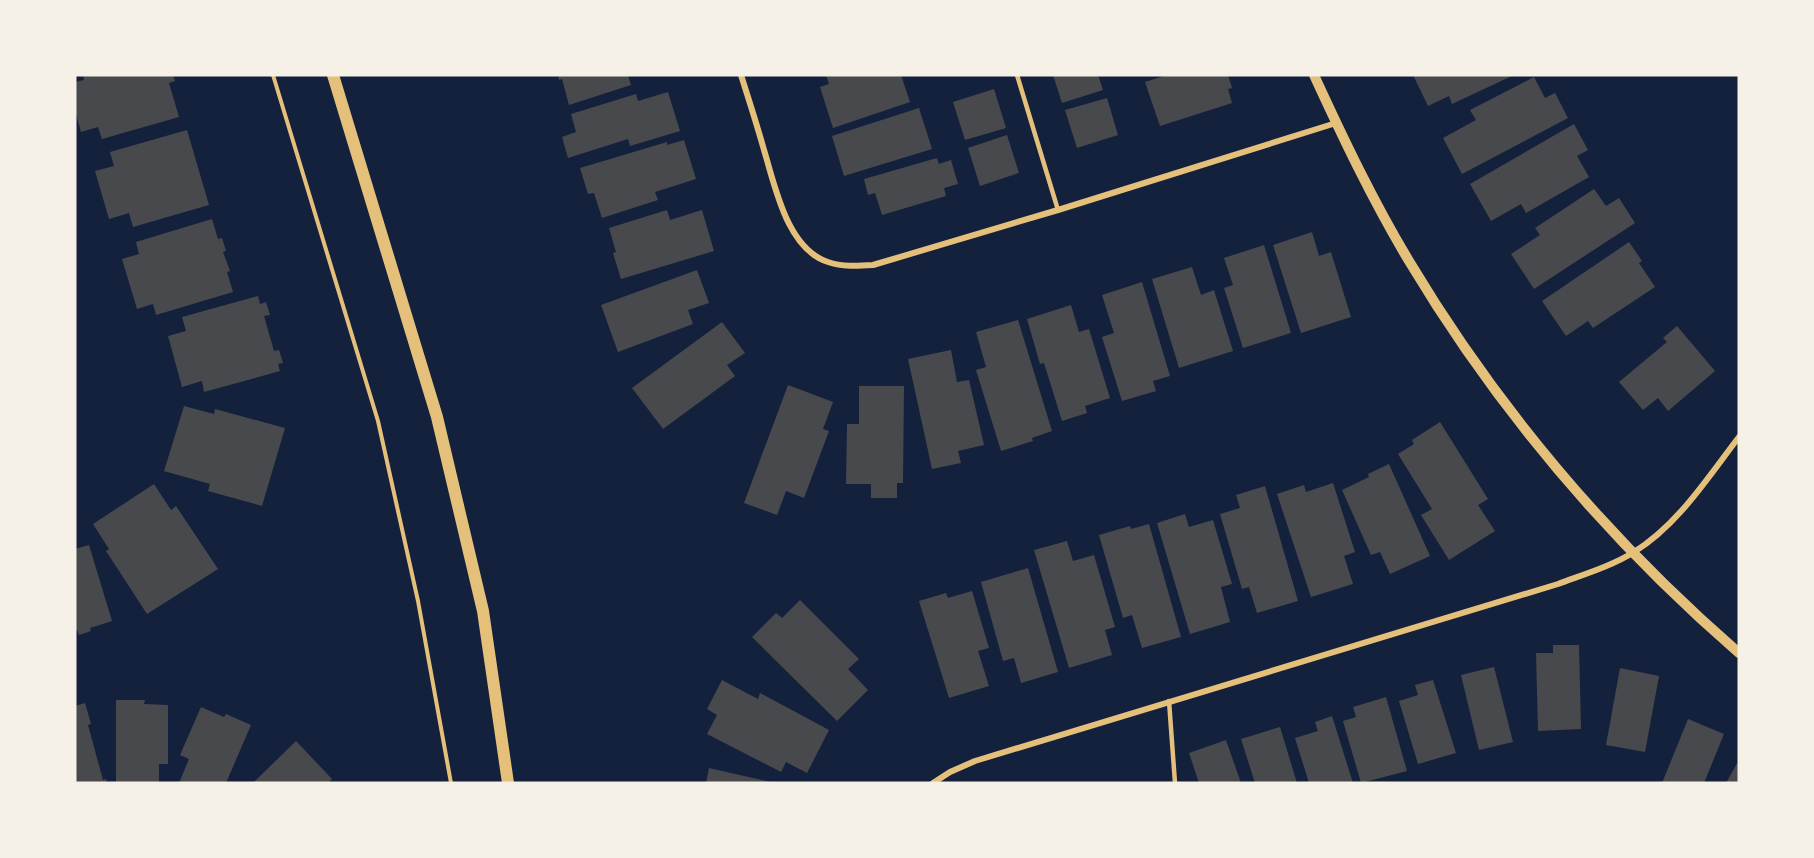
<svg xmlns="http://www.w3.org/2000/svg" width="1814" height="858" font-family="'Alegreya Sans',sans-serif">
<rect width="100%" height="100%" fill="#14213d"/>
<g fill="#48494c">
<polygon points="83,75 173,75 175,81 169,83 179,117 102,139 98,127 81,132 75,110 75,82 84,80"/>
<polygon points="558,75 628,75 631,85 569,105 562,79 559,80"/>
<polygon points="826,75 901,75 910,102 833,128 820,87 829,84"/>
<polygon points="1053,75 1098,75 1103,90 1062,103"/>
<polygon points="1167,75 1228,75 1232,88 1228,89 1232,103 1160,126 1145,82"/>
<polygon points="1413,75 1514,75 1452,104 1449,96 1428,106"/>
<polygon points="1534,77 1545,98 1555,93 1568,118 1462,174 1443,138 1476,120 1470,110"/>
<polygon points="994,89 1006,128 965,140 953,102"/>
<polygon points="668,92 680,131 630,146 628,139 568,158 562,137 576,132 571,114 636,94 638,101"/>
<polygon points="1107,98 1118,135 1077,148 1065,110"/>
<polygon points="919,108 932,149 844,176 832,136"/>
<polygon points="1574,124 1588,150 1577,156 1589,177 1526,213 1521,204 1491,221 1470,184"/>
<polygon points="187,130 209,205 133,227 129,213 109,219 95,171 114,166 110,152"/>
<polygon points="1007,135 1019,173 980,186 968,148"/>
<polygon points="684,140 696,179 655,192 658,200 602,218 594,193 588,194 580,168 667,142 667,145"/>
<polygon points="937,158 939,164 951,160 958,184 944,188 946,196 882,215 875,193 868,195 864,179"/>
<polygon points="1594,189 1606,206 1619,198 1635,223 1534,289 1511,254 1540,235 1535,228"/>
<polygon points="667,210 670,220 702,210 714,251 621,279 613,253 616,252 609,228"/>
<polygon points="212,219 218,239 222,238 226,251 223,252 230,271 227,272 233,292 156,315 153,304 137,309 122,259 139,254 136,242"/>
<polygon points="1312,232 1319,256 1331,252 1351,317 1301,333 1273,245"/>
<polygon points="1629,242 1642,261 1639,263 1655,287 1593,328 1588,321 1566,336 1542,301"/>
<polygon points="1264,245 1291,333 1243,348 1224,288 1233,285 1224,258"/>
<polygon points="1192,267 1201,295 1214,290 1233,351 1179,368 1152,279"/>
<polygon points="697,270 709,303 688,310 693,324 618,352 601,305"/>
<polygon points="1142,282 1170,376 1153,381 1156,391 1122,401 1102,337 1114,333 1102,295"/>
<polygon points="258,296 260,304 266,302 270,315 264,316 274,351 279,350 283,363 278,364 280,371 204,392 202,381 182,387 168,336 186,331 182,317"/>
<polygon points="1071,305 1079,332 1089,329 1110,398 1085,406 1087,413 1062,421 1044,363 1040,364 1027,319"/>
<polygon points="1018,320 1052,431 1032,438 1033,441 1001,451 976,370 986,367 976,332"/>
<polygon points="722,322 745,353 727,365 735,376 663,429 632,388"/>
<polygon points="1677,326 1715,371 1668,411 1658,398 1643,410 1619,382 1667,342 1663,338"/>
<polygon points="951,350 957,382 969,380 984,445 958,451 961,463 932,469 908,359"/>
<polygon points="788,385 833,402 823,429 829,431 804,498 786,491 777,515 744,503"/>
<polygon points="859,386 904,386 903,483 897,483 897,498 871,498 871,484 846,484 847,424 859,424"/>
<polygon points="184,406 214,414 215,409 285,428 262,506 208,491 210,484 164,471"/>
<polygon points="1440,422 1488,499 1478,505 1495,531 1449,560 1421,515 1432,509 1398,454 1414,444 1412,440"/>
<polygon points="1389,464 1430,556 1390,574 1380,552 1371,555 1342,490 1369,477 1368,474"/>
<polygon points="1333,483 1355,552 1344,556 1353,584 1311,597 1277,494 1304,485 1306,492"/>
<polygon points="154,484 171,510 176,506 218,569 147,614 106,551 109,549 93,524"/>
<polygon points="1265,486 1298,601 1257,613 1249,587 1242,589 1220,514 1240,508 1236,495"/>
<polygon points="1185,514 1189,527 1213,520 1232,584 1221,587 1230,622 1190,634 1157,523"/>
<polygon points="1149,524 1181,637 1142,648 1132,615 1123,618 1099,535 1130,526 1131,529"/>
<polygon points="1067,541 1073,561 1094,555 1115,627 1105,630 1112,655 1069,668 1034,550"/>
<polygon points="89,545 112,621 90,628 91,631 79,635 77,630 75,631 75,549"/>
<polygon points="1028,568 1058,672 1021,683 1014,658 1003,661 981,582"/>
<polygon points="972,591 989,648 978,651 989,686 949,698 919,601 946,593 948,598"/>
<polygon points="800,600 859,659 848,669 868,690 837,721 752,637 776,613 782,618"/>
<polygon points="1553,645 1579,645 1581,729 1538,731 1536,653 1553,653"/>
<polygon points="1494,667 1513,742 1479,750 1461,675"/>
<polygon points="1620,668 1659,676 1645,752 1606,745"/>
<polygon points="722,680 758,699 760,693 829,730 807,773 786,762 781,772 707,734 717,715 707,709"/>
<polygon points="1433,680 1456,753 1418,764 1399,701 1418,695 1415,685"/>
<polygon points="1386,697 1407,771 1361,783 1343,721 1356,717 1353,707"/>
<polygon points="116,700 145,700 144,704 168,705 168,764 159,764 159,783 116,783"/>
<polygon points="85,703 91,724 88,725 103,780 106,779 107,783 75,783 75,706"/>
<polygon points="201,707 224,717 226,714 251,725 226,783 179,783 189,759 180,755"/>
<polygon points="1332,716 1353,783 1309,783 1295,738 1318,731 1315,722"/>
<polygon points="1688,719 1724,734 1704,783 1662,783"/>
<polygon points="1280,727 1297,783 1255,783 1241,739"/>
<polygon points="1226,740 1241,783 1199,783 1189,753"/>
<polygon points="296,741 332,779 328,783 253,783"/>
<polygon points="1739,760 1739,783 1726,783"/>
<polygon points="709,768 771,782 771,783 706,783"/>
</g>
<g fill="none" stroke-linecap="round" stroke-linejoin="round">
<polyline stroke="#e5c07b" stroke-width="4" points="273,75 378,421 418,601 451,783"/>
<g stroke="#e5c07b" stroke-width="4.5">
<polyline points="1017,75 1058,210"/>
<polyline points="1169,701 1175,783"/>
</g>
<g stroke="#e5c07b" stroke-width="6">
<path d="M741,75c8,25 16,50 23,75 11,36 23,99 64,112 14,5 30,4 45,3l185,-55 278,-87"/>
<path d="M933,783l17,-11 25,-11 583,-177c24,-9 54,-18 76,-32 44,-27 74,-75 105,-115"/>
</g>
<path stroke="#e5c07b" stroke-width="10" d="M1314,75c29,63 59,126 95,186 88,147 201,280 330,392"/>
<polyline stroke="#e5c07b" stroke-width="12" points="333,75 437,417 483,611 508,783"/>
</g>
<rect width="1814" height="858" fill="none" stroke="#f6f1e7" stroke-width="153"/>
</svg>
